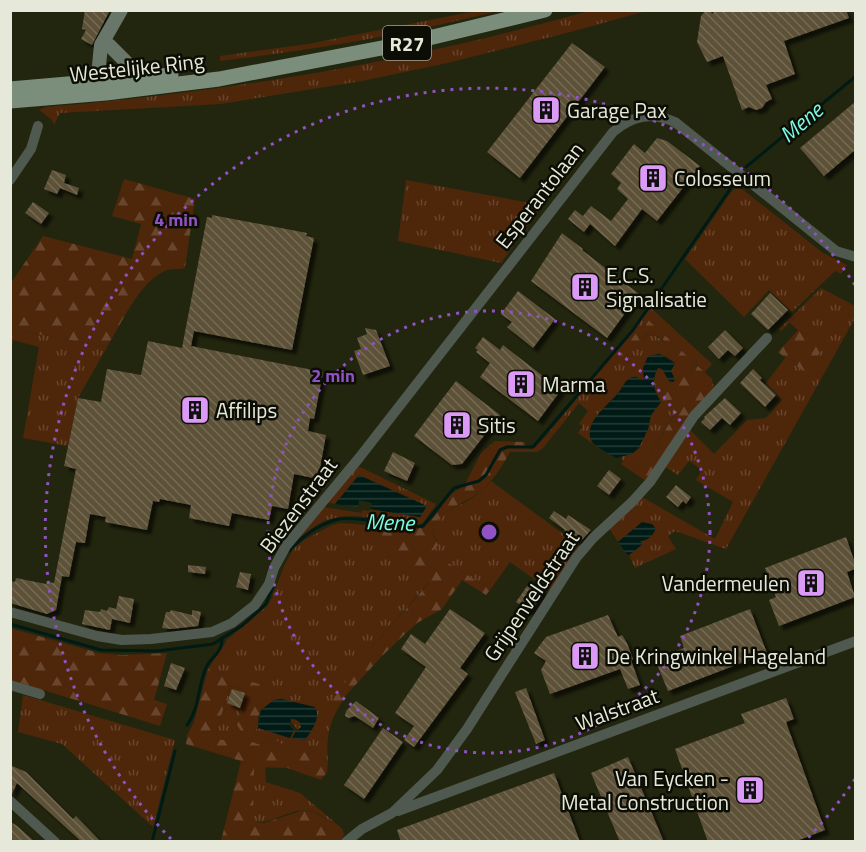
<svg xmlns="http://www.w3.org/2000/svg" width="866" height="852" font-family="'Titillium Web',sans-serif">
<defs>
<pattern id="grass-tufts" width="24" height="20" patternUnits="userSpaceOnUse" patternTransform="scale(1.5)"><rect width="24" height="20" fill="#4e260a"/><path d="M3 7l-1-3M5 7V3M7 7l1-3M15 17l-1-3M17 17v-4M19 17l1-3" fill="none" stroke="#68462d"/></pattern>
<pattern id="forest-firs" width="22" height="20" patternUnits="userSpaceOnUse" patternTransform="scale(1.5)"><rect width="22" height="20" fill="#4e260a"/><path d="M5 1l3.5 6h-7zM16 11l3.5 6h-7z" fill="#68462d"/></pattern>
<pattern id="water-rules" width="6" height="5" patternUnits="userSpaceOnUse" patternTransform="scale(1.5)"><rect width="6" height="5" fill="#001a15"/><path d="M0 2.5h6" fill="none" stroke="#253b36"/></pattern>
<pattern id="building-back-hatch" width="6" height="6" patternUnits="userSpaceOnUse" patternTransform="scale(1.5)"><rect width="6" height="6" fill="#5d5139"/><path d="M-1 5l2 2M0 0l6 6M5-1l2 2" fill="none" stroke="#746a55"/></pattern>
<filter id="shadow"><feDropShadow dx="4.5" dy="4.5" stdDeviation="1.5" flood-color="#0009"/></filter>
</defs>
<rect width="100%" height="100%" fill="#23260e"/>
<g fill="url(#grass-tufts)">
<path d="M481,10l17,1c-92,23 -184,39 -278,50v-5l88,-12z"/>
<path d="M589,11h57l-72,20 -127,32 -85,18 -141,23 -161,9 -6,12 -2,-5 -13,-10 7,-3c184,-15 366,-46 543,-96z"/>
<polygon points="406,180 541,205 542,205 501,263 398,241"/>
<polygon points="737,188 742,189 823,253 847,265 841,274 835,271 792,312 769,290 744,317 685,259 732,191"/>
<polygon points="821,288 855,306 855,318 726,549 675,531 668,536 676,549 635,568 629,555 642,544 639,540 642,523 618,542 609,528 642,497 715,539 733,502 696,480 702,470 689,461 678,475 664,466 688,428 714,454 747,420 766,418 782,400 766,383 786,357 805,371 809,324 807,306 781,331 779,329"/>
<path d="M651,308l61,56 -7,8 -58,-52 -7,21 8,-7c8,1 17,6 21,14l-2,9 -8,-3 -16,20 1,5 -19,3c-9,19 -43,37 -33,61l-14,-10 5,-7 -4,-2 9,-13 -9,-8 -36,45 -6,4h-9l1,-3 5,-1 12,-12z"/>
<polygon points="11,329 107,347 78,398 68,446 23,438 39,347 13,340 11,351"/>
<polygon points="674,399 676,411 645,464 633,467 623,461 621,456 632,453 648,429 651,415 661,402"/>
<path d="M358,466l78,38 -13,19 -5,2c-24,-3 -60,-13 -84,-7 -15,3 -27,14 -39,23l28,-34 39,6v-3l8,1v-2l50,8 -61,-42 -24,29 -8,-2z"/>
<path d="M491,481l90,66 -30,44 -41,-29 -20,28 -58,-38 5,-11 -5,-11c7,-19 16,-19 32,-27 10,-5 19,-14 27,-22z"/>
<path d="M340,523l26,2 21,29 42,28 -68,78 -29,43 8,2c-12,19 -14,35 -12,57 -9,-10 -27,-8 -40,-14 -8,-4 -13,-10 -21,-11l-3,9 -33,-11 -7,5 -6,-1 -2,-6 14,-47 17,4 -10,35 17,6 4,-3 32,10 4,-8 2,1 -4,7 13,1 -31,-39 -13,10 7,-23 -60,-18 20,-30 38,-32 6,-9 12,-32 10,-18 10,-8 28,-15z"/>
<polygon points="23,695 175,740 153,827 62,744 18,732"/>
<path d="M253,767h12l1,15 34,11 38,32c-10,-5 -24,-16 -35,-15 -17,2 -31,13 -50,13z"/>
</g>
<g fill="url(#forest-firs)">
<path d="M124,179l71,20 -10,69c-6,2 -11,0 -18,2 -28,11 -45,53 -60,77l-96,-18v-46l32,-47 89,23 9,-35 -29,-8z"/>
<polygon points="806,306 816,315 809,325 829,341 805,372 778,352 798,330 790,323"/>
<path d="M647,319l65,60 2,9 -68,93 -25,-17 2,-3 10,6 12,-3 31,-52 -2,-13 -13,3c-8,-13 -9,-22 -3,-35l4,1 7,12 5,-4 -3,-5 4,-8 -8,-6c3,-14 -5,-22 -20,-23l-24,25 -4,-3z"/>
<path d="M495,441l29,1 5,7 -1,3h-18c-8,15 -18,30 -32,41 -16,13 -38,15 -46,37l6,15 -6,7 58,38 -4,5 -24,-15 -20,29 -25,14 -13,12 -22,21 -35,38 -7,11 -9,-2 30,-43 68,-77 -42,-29 -21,-29 37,4 20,-1 11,-11 17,-23 13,-8 17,-33z"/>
<polygon points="10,628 99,653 121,655 167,653 154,700 167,704 160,726 11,680"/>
<path d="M208,669l61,18 -11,31v10l-10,5 -7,-2 -4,-6 10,-35 -17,-4 -14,47 2,6 6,1 7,-5 33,11 3,-9c8,1 13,7 21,11 12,6 31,3 40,14l-1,10 -6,8 -34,-12 -33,-1 -1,56h11l40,-13 9,2 25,13 5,5 1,5 -4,6h-119l20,-80 -55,-17 1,-9 7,-13z"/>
</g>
<g fill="url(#water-rules)">
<path d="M659,354l16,9 -4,8 4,9 -2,2 -4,-1 -7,-12 -4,-1c-7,12 -5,21 3,34l-10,13 -3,14 -9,19 -7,6 -16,4c-7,-5 -24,-12 -26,-21 -3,-18 18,-32 28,-43 5,-5 7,-17 16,-17 3,-1 6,2 8,4l2,-1 -1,-12 5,-12z"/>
<polygon points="359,475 427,506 420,517 370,509 372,503 359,500 358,507 335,504"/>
<path d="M642,522l10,2 4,5c-4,7 -8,12 -16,12l3,3 -14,11 -2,-1 -9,-12z"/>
<path d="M281,699l34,8c6,11 -3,23 -10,33l-13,-2 4,-7 5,-4c0,-5 -4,-8 -10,-8l-1,7 4,4 -4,8 -32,-10 3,-18 13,-10z"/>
</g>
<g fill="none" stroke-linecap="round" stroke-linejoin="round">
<g stroke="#001a15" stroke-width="3">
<polyline points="746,167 856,76"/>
<path d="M289,551c12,-13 29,-26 46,-31 18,-5 60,5 80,7l8,-1 31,-38 25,-7 7,-6 14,-25 7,-3h26l100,-117 104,-151"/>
<polyline points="10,624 101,650 157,651 213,644 243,625 266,604 273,586"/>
<path d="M187,725c12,-16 11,-37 18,-55 5,-15 17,-14 17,-32"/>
<polyline points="152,842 175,751"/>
</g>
</g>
<g fill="url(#building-back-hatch)" filter="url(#shadow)">
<polygon points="85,10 110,10 92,45 81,39 86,30 82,29"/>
<polygon points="706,10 710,10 712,14 716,10 846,10 849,18 784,41 795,74 766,85 772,99 766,102 762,108 756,110 749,107 742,110 723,56 707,62 697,42 701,16"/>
<polygon points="572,43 605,67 520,178 487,152"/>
<polygon points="855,102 855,150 824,176 800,148"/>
<polygon points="657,138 667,141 700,166 657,221 642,209 615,246 590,224 584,232 568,219 575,210 583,216 591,206 611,221 628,199 617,189 621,183 611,174 634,144 645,153"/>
<polygon points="52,170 66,175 64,183 79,188 77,195 60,188 57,194 44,189"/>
<polygon points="33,202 49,213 41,224 25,213"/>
<polygon points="212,215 307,233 306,236 314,238 292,350 194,331 191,346 323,372 314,419 310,418 308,431 326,435 318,479 294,474 288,509 272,506 269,520 232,513 229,526 189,518 191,505 160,499 159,502 153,501 147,530 105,522 106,517 90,514 85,543 76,542 69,577 62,576 56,610 47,614 10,603 10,581 15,582 16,578 46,584 47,582 54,583 76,469 64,466 78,398 101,402 107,369 141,375 148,341 182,348 207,217 212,218"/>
<polygon points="562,233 583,249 582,250 639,294 607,338 531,281"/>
<polygon points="518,291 555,319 533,348 507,327 512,322 501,314"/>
<polygon points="770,293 788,310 768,330 751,314"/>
<polygon points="365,328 376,330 390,366 363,375 354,351 361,349 357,338 367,334"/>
<polygon points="725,330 743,348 735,356 728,350 719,359 708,347"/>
<polygon points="483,337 500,350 503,345 561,390 538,421 480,377 490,363 476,352 478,350 475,348"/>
<polygon points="753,369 762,378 760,380 776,395 765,407 740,383"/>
<polygon points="456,381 500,415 462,464 452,465 414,436"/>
<polygon points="725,398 741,413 730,425 722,418 710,430 701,422 705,418 704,417"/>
<polygon points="393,452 415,463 407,481 384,471"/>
<polygon points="609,470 621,479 609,495 597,486"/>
<polygon points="676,485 691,497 686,504 683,501 678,507 666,497"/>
<polygon points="554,511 566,519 568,515 591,530 580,542 564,531 565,530 549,518"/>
<polygon points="846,537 855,563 855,569 847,572 855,597 779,626 769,600 776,597 765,568"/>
<polygon points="188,565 206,567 205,574 188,572"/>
<polygon points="240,572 251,574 248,590 236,587"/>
<polygon points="530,582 545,592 530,612 516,602"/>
<polygon points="119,596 134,599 130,623 112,619 110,630 82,624 85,610 100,612 101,609 107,611 109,607 116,609"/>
<polygon points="450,609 485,633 460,668 468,674 414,747 404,740 414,726 395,713 426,667 401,649 411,634 425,644"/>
<polygon points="750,609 767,653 668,691 655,659 684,648 680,636"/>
<polygon points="171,610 192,615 192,610 201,612 198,626 171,629 162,628 166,612 170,612"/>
<polygon points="608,615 618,637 622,635 627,643 633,659 631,660 640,685 628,689 620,669 550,694 541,670 546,661 534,653 546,637"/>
<polygon points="171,663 185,668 176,690 164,686"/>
<polygon points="526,688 545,740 536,744 515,692"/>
<polygon points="232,689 245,693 240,708 227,703"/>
<polygon points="786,698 794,719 786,722 825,830 794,842 708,842 675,749 745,723 741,714"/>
<polygon points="356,701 379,718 373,728 355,716 349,718 345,716 346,711"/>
<polygon points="383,728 403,742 364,799 344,785"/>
<polygon points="628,757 664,842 620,842 591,773"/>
<polygon points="10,765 26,772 73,819 76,816 101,842 82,842 17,783 12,794 10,794"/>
<polygon points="554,773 580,842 401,842 397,830"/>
<polygon points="10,822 16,825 35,842 16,842 10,838"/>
</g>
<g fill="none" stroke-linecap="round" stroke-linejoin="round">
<g stroke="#4f5950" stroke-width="10">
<polyline points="10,180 31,149 38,126"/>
<path d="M10,612l87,24 25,4 29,-1 61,-7 20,-9 23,-18 14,-21 5,-16 12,-22 73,-88 254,-326c20,-17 38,-20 62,-10l161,129 20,6"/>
<polyline points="10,685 40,694"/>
<polyline points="10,801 55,842"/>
<polyline points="398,811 856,641"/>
<polyline points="346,842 362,829 392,813 437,770 467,729 576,558 593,538 632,502 650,482 694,416 767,338"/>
</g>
<g stroke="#687769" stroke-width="14">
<polyline points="109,45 133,69 152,76"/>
<polyline points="100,91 98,76 101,45 121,10"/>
</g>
<g stroke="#7b8e7c" stroke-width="15">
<polyline points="10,89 171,75"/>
<polyline points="10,101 106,93 219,79 408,43 545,10"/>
</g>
</g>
<g fill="none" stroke="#9052c4" stroke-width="3" stroke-dasharray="3 6">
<circle cx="489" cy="532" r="221"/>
<path d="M855 779A442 442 0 0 1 807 839M171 839A442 442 0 1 1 855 285"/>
</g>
<defs>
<g id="building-square" transform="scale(1.5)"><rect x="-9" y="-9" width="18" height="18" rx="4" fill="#db9af6" stroke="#0c0e05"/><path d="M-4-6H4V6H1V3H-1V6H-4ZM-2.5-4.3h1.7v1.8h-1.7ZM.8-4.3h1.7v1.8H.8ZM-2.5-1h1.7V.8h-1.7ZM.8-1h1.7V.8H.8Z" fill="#111"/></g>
</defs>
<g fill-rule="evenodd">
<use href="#building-square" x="546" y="110"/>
<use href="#building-square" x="653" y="178"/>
<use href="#building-square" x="585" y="287"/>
<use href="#building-square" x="521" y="384"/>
<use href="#building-square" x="195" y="410"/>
<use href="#building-square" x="457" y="425"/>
<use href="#building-square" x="811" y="583"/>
<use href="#building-square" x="585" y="656"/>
<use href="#building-square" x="750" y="790"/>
</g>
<g text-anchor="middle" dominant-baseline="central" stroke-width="5" stroke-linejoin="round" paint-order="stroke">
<rect fill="#0c0e05" stroke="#a5a79a" stroke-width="1.5" x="383" y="26" width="48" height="34" rx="4.5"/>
<g font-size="20" font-weight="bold" fill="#e6e9da">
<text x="407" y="43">R27</text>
</g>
<g font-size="21" fill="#e6e9da" stroke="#0c0e05">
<text transform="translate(137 67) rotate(-6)">Westelijke Ring</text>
<text transform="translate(539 195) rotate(-52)">Esperantolaan</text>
<text transform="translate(298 505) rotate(-53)">Biezenstraat</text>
<text transform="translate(531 596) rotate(-56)">Grijpenveldstraat</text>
<text transform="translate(617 709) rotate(-20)">Walstraat</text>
</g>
<g font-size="21" fill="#e6e9da" stroke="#0c0e05" text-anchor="start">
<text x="567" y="110">Garage Pax</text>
<text x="674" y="178">Colosseum</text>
<text x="606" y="275">E.C.S.<tspan x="606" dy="24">Signalisatie</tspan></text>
<text x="542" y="384">Marma</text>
<text x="216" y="410">Affilips</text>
<text x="478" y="425">Sitis</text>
<text x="790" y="583" text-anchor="end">Vandermeulen</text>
<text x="606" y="656">De Kringwinkel Hageland</text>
<text x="729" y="778" text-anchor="end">Van Eycken -<tspan x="729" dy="24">Metal Construction</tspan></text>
</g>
<g font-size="22" font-style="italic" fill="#7afde4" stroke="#0c0e05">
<text transform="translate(801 122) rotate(-40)">Mene</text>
<text transform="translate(390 522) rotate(2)">Mene</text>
</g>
</g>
<circle cx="489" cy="532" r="9" fill="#9052c4" stroke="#0c0e05" stroke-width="3"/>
<g font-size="18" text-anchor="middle" font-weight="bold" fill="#9052c4" stroke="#0c0e05" stroke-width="5" stroke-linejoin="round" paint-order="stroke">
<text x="176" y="226">4 min</text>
<text x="333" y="382">2 min</text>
</g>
<rect width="866" height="852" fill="none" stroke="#e6e9da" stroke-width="24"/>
</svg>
